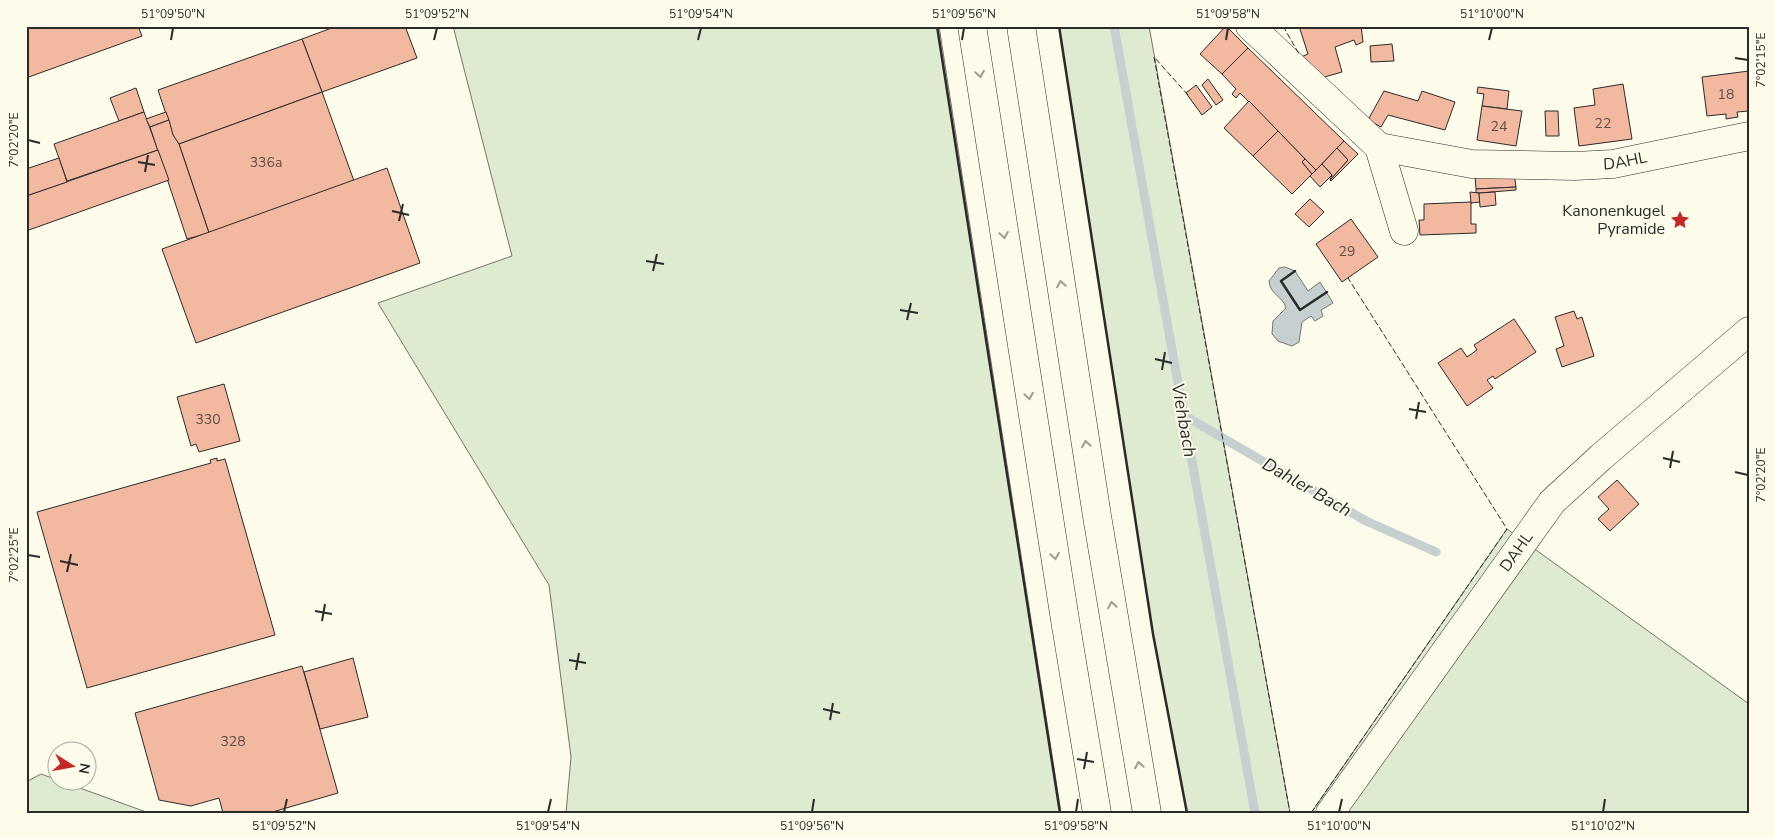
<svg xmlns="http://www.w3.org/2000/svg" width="1775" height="839" font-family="'Nunito Sans',sans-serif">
<rect width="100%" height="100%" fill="#fdfbea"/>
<g fill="#deebd1" stroke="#74746e">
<polygon points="453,26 939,26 1061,813 566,813 571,757 549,585 378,303 512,256"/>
<polygon points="1059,26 1149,26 1290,813 1187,813 1153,634"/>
<polygon points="1507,529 1749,704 1749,813 1311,813"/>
<polygon points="41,774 149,813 26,813 26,782"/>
</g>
<path fill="#c7d0d0" stroke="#74746e" d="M1285,267l10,4 13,20 12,-9 13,21 -12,7 2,6 -8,5 -4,-5 -9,6 -3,20 -7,4 -14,-5 -6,-7 1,-13 13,-13c-3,-12 -16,-13 -17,-27l10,-13z"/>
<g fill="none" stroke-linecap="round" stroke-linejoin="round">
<g stroke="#c7d0d0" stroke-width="9">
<polyline points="1114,26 1255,813"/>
<polyline points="1183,415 1366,521 1436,552"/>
</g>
</g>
<g fill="#f2b8a0" stroke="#2b2b2b">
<polygon points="26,26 138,26 142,36 26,78"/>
<polygon points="337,26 405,26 417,58 322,92 302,39"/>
<polygon points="1226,26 1248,48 1222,74 1200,54"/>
<polygon points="1299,26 1361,26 1363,42 1356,45 1354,40 1335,47 1342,72 1314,80 1301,57 1308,54"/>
<polygon points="302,39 322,92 179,144 174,138 158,90"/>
<polygon points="1392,44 1394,61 1371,62 1370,46"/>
<polygon points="1248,48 1344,141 1316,170 1240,93 1236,98 1232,94 1236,89 1222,74"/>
<polygon points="1749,71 1749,111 1737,112 1738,117 1726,119 1726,114 1707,116 1702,77"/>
<polygon points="1208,79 1223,100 1216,105 1202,85"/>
<polygon points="1623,84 1632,139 1579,146 1574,108 1595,105 1593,89"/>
<polygon points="1196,85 1212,107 1202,115 1186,93"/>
<polygon points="1478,87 1509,91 1507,109 1482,106 1484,94 1477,93"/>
<polygon points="136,88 144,112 119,121 110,98"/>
<polygon points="1384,91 1418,101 1422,91 1455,102 1445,130 1388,115 1381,127 1368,120"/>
<polygon points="322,92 354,181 209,233 179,144"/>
<polygon points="1249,101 1278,131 1253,156 1224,128"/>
<polygon points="1482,106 1522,111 1516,146 1477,140"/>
<polygon points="1545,111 1558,111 1559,136 1546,136"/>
<polygon points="144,112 158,150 67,181 54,144"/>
<polygon points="166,112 169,120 150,127 146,119"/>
<polygon points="169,120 173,135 179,144 209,233 187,239 150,127"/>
<polygon points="1278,131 1305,159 1302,162 1312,174 1292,194 1253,156"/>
<polygon points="1344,141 1358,154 1331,181 1330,180 1348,160 1337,148"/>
<polygon points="1337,148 1348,160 1330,180 1332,175 1322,164"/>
<polygon points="158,150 169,180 26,231 26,196"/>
<polygon points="59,158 67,182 26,196 26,169"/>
<polygon points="1305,159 1316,170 1312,174 1302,162"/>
<polygon points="1322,164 1332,175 1320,187 1310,176"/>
<polygon points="387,168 420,263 196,343 162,249"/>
<polygon points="1514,173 1516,187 1476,189 1475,176"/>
<polygon points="1516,187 1516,190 1479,193 1476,193 1476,189"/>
<polygon points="1470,192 1479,193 1480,202 1471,203"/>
<polygon points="1495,192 1496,205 1480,207 1479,193"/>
<polygon points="1310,199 1324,212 1309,227 1295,214"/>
<polygon points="1471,202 1471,224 1476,224 1476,233 1420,235 1419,220 1424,220 1424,204"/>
<polygon points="1351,219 1378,257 1342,282 1316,244"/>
<polygon points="1574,311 1577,319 1582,317 1594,356 1562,367 1556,349 1564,346 1555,317"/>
<polygon points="1514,319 1536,352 1495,379 1493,376 1487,380 1493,388 1467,406 1438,363 1461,348 1467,357 1477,350 1474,345"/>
<polygon points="224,384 240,441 199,452 196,444 191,446 177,397"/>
<polygon points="217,458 217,461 225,459 275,635 87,688 37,512 211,463 210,460"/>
<polygon points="1617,480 1639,504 1610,531 1598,519 1609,509 1598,497"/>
<polygon points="353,658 368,717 320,729 304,672"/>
<polygon points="302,666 338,793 269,813 223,813 219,798 191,806 159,800 135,713"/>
</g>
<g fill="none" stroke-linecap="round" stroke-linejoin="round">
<g stroke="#2b2b2b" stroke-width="29">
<g id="minor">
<polyline points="1250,26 1379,147 1404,231"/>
<path id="s1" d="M1379,147l93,17 103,2 38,-2 136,-28"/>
<path id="s2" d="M1330,813l222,-311 49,-45 148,-126"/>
</g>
</g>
<g stroke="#2b2b2b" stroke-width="29">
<g id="highway">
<polyline points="972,26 1066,626 1097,813"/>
<polyline points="1021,26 1097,516 1147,813"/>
</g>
</g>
<use href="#minor" stroke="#fdfbea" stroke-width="28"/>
<use href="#highway" stroke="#fdfbea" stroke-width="28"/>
<g stroke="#2b2b2b" stroke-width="1" stroke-dasharray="6 2.5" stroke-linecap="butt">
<polyline points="1283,26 1299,54"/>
<polyline points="1188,95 1154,57 1290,813"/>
<polyline points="1311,813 1507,529 1348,278"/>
</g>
<g stroke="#2b2b2b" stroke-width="2.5">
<polyline points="937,26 1060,813"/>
<polyline points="1059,26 1153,634 1187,813"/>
<polyline points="1295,271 1281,281 1300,310 1327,292"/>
</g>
</g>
<defs><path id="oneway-chevron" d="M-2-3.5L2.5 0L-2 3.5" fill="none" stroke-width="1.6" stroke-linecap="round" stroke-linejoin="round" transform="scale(1.25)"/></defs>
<g stroke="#9e9d94">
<use href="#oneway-chevron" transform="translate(980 74) rotate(81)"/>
<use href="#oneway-chevron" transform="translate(1004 235) rotate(81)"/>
<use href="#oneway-chevron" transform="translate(1061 284) rotate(-99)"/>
<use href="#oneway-chevron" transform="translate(1029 396) rotate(81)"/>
<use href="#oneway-chevron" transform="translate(1086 444) rotate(-99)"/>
<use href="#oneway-chevron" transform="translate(1055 556) rotate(81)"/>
<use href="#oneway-chevron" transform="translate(1112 605) rotate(-100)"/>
<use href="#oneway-chevron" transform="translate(1139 765) rotate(-100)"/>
</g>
<path fill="none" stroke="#2b2b2b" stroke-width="2" d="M171,40l2,-12M434,40l3,-12M698,40l3,-12M962,40l2,-12M1226,40l2,-12M1489,40l3,-12M1735,58l13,2M28,140l12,3M138,162l17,3M145,172l3,-17M392,211l17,4M399,221l4,-17M646,261l18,3M653,271l4,-17M900,310l18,3M907,320l4,-17M1155,359l17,4M1162,370l3,-18M1409,409l17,3M1416,419l3,-17M1663,458l17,4M1670,468l3,-17M1735,472l13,3M28,555l12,2M60,561l18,4M67,572l4,-18M315,611l17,3M322,621l3,-17M569,660l17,3M576,670l3,-17M823,709l17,4M830,720l3,-17M1077,759l17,3M1084,769l3,-17M284,812l3,-13M548,812l3,-13M812,812l2,-13M1076,812l2,-13M1339,812l3,-13M1603,812l2,-13"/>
<defs>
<g id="sight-bare" transform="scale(1.5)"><path d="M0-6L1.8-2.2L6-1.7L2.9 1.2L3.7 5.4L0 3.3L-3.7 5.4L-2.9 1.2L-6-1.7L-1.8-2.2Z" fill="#c62828" stroke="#fdfbea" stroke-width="2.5" paint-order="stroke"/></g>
</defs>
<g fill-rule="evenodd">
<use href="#sight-bare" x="1680" y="220"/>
</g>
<g text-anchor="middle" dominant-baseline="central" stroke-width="4" stroke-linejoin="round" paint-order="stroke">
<g font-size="14" fill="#5d4e48">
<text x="1726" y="94">18</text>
<text x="1603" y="123">22</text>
<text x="1499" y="126">24</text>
<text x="266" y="162">336a</text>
<text x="1347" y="251">29</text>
<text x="208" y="419">330</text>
<text x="233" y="741">328</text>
</g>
<g font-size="16" fill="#2b2b2b" stroke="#fdfbea">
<text stroke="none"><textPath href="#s1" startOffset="248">DAHL</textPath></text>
<text stroke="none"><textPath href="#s2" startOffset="321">DAHL</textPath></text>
</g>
<g font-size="16" fill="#2b2b2b" stroke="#fdfbea" text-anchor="end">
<text x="1665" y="211">Kanonenkugel<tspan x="1665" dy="18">Pyramide</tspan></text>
</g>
<g font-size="18" font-style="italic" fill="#2b2b2b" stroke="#fdfbea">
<text transform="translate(1184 420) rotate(80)">Viehbach</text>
<text transform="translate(1307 487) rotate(30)">Dahler Bach</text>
</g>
</g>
<rect width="1775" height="839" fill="none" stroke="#fdfbea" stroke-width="55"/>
<g transform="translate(72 766) rotate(101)"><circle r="24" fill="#fdfbea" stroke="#a9a89e"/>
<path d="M0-4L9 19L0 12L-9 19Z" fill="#c62828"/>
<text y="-8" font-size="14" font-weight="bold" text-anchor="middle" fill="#2b2b2b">N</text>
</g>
<rect x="28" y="28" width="1720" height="784" fill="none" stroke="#2b2b2b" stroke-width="2"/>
<g font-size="12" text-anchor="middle" fill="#2b2b2b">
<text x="173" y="18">51°09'50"N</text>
<text x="437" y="18">51°09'52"N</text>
<text x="701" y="18">51°09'54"N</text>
<text x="964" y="18">51°09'56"N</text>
<text x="1228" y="18">51°09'58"N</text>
<text x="1492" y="18">51°10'00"N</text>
<text transform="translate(1761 60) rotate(-90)" y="4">7°02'15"E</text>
<text transform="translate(14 140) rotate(-90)" y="4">7°02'20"E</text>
<text transform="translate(1761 475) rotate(-90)" y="4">7°02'20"E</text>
<text transform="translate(14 555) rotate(-90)" y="4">7°02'25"E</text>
<text x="284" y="830">51°09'52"N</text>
<text x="548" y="830">51°09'54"N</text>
<text x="812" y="830">51°09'56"N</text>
<text x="1076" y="830">51°09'58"N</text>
<text x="1339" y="830">51°10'00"N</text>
<text x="1603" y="830">51°10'02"N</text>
</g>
</svg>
